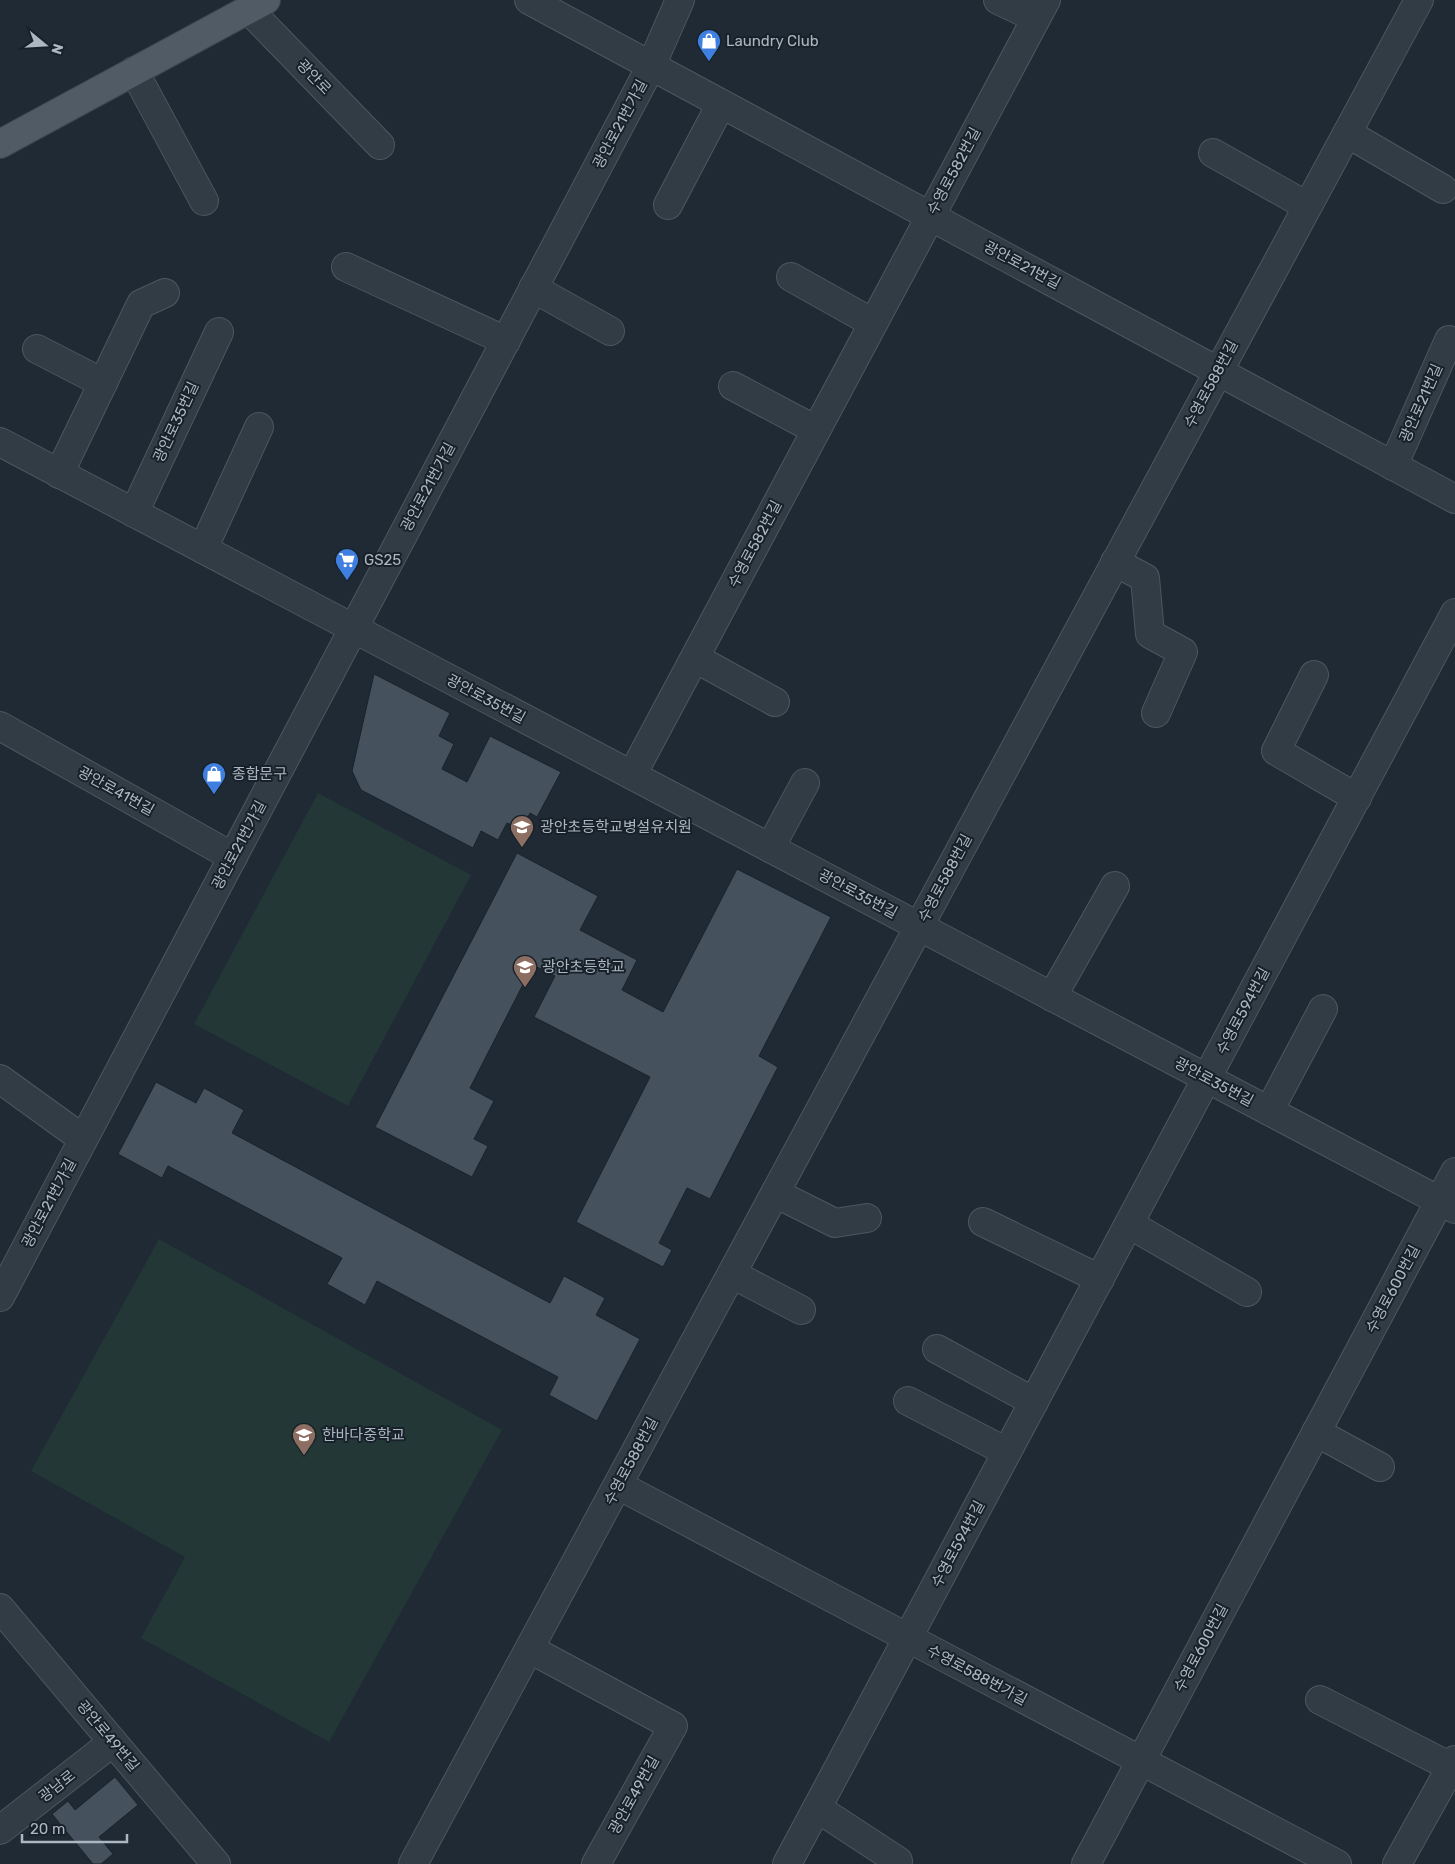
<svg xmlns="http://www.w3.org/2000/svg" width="1455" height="1864" font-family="Rubik,'Noto Sans KR',sans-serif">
<rect width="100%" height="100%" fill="#1f2a34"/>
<g fill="#223736">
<polygon points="318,793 471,875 348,1106 194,1024"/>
<polygon points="159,1239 502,1430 329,1742 141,1638 185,1557 31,1471"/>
</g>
<g fill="#45525e" stroke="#1a232b">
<polygon points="374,674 450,713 439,736 454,744 442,769 467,782 490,736 561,772 537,817 530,813 522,830 507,823 498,840 481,831 473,848 361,790 352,771"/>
<polygon points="517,853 598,896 580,930 637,960 622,990 663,1012 737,869 831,917 759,1056 778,1067 710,1199 687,1188 659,1243 672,1250 663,1267 576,1222 650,1077 534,1017 555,976 533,965 470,1088 494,1101 474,1139 488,1146 472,1177 375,1127"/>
<polygon points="156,1082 196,1103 204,1088 244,1110 232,1133 550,1303 564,1276 605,1298 596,1315 640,1339 597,1421 549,1395 558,1377 377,1281 365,1305 327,1284 342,1258 168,1166 162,1178 118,1154"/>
<polygon points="115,1777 138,1805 99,1837 113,1854 101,1864 93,1864 52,1814 68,1801 75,1810"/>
</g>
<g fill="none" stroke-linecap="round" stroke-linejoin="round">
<g stroke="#4d5760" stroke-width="30">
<g id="minor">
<polyline points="529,0 1455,499"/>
<polyline points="998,0 1036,18"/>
<polyline points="249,10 380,145"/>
<polyline points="134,71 204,201"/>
<polyline points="1347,133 1443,189"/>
<polyline points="1213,153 1307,206"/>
<polyline points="668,205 721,104"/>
<polyline points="346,267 506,341"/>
<polyline points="791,277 873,323"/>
<polyline points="533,288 610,331"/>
<polyline points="37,349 103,383"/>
<polyline points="733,386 816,430"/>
<polyline points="0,442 1455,1209"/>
<polyline points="1393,466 1449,340"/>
<polyline points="59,474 141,304 165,293"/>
<polyline points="134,513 219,332"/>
<polyline points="203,549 259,427"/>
<polyline points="1115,562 1145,578 1150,634 1183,652 1156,713"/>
<polyline points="695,658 775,702"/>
<polyline points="1314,675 1276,751 1357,798"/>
<polyline points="0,726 233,857"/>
<polyline points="632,775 1046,0"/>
<polyline points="770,848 805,783"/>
<polyline points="1052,997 1115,886"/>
<polyline points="0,1079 83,1139"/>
<polyline points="1269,1111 1323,1009"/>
<polyline points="775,1193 835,1223 867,1218"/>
<polyline points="983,1222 1100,1279"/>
<polyline points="1129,1224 1247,1292"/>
<polyline points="732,1274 801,1310"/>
<polyline points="0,1297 651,66 680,0"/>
<polyline points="937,1349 1034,1402"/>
<polyline points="908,1401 1007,1452"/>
<polyline points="1316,1432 1380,1467"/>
<polyline points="618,1485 1337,1864"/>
<polyline points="0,1608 216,1864"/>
<polyline points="530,1649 673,1726 596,1864"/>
<polyline points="1320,1700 1451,1767"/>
<polyline points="817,1808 898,1861 896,1864"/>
<polyline points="0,1830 113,1742"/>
<polyline points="413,1864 1419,0"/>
<polyline points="787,1864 1455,613"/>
<polyline points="1086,1864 1455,1172"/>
<polyline points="1397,1864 1455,1760"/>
</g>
</g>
<g stroke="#3b454e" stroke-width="30">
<polyline id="major" points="0,144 266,0"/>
</g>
<use href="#minor" stroke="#323c45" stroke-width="28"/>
<use href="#major" stroke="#505b65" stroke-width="28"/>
</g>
<defs>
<g id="shop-pin" transform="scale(1.25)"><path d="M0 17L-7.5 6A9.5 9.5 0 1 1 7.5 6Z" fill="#3f7fe0" stroke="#182129"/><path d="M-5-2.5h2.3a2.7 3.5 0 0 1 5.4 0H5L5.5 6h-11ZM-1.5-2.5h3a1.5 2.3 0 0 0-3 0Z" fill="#fff"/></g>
<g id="supermarket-pin" transform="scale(1.25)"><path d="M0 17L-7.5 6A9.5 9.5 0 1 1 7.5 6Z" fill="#3f7fe0" stroke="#182129"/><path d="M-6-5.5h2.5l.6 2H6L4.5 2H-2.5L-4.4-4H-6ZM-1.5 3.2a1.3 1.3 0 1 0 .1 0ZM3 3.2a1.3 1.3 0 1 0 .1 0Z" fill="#fff"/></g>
<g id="school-pin" transform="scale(1.25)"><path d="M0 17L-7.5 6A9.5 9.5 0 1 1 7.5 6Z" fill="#8d6e63" stroke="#182129"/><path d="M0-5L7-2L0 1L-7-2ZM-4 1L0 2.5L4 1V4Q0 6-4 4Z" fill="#fff"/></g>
</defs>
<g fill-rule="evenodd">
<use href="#shop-pin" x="709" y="41"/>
<use href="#supermarket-pin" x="347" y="560"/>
<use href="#shop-pin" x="214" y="774"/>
<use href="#school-pin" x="522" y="827"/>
<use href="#school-pin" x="525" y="967"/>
<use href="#school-pin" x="304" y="1435"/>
</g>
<g text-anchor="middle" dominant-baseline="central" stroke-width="4" stroke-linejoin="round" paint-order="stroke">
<g font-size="15" fill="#abb7c2" stroke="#182129" text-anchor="start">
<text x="726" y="41">Laundry Club</text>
<text x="364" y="560">GS25</text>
<text x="232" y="774">종합문구</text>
<text x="540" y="827">광안초등학교병설유치원</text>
<text x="542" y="967">광안초등학교</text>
<text x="322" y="1435">한바다중학교</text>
</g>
<g font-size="15" fill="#abb7c2" stroke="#182129">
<text transform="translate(314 77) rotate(46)">광안로</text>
<text transform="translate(620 124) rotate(-62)">광안로21번가길</text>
<text transform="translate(954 171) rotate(-62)">수영로582번길</text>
<text transform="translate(1022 265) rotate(28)">광안로21번길</text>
<text transform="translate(1211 384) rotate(-62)">수영로588번길</text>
<text transform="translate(1421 403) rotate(-66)">광안로21번길</text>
<text transform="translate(176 422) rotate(-65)">광안로35번길</text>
<text transform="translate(428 487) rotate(-62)">광안로21번가길</text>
<text transform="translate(755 544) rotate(-62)">수영로582번길</text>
<text transform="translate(486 699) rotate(28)">광안로35번길</text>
<text transform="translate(116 791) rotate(29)">광안로41번길</text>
<text transform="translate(239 845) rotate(-62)">광안로21번가길</text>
<text transform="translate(945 878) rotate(-62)">수영로588번길</text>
<text transform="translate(858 894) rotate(28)">광안로35번길</text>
<text transform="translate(1243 1011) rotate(-62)">수영로594번길</text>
<text transform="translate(1214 1082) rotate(28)">광안로35번길</text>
<text transform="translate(49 1203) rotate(-62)">광안로21번가길</text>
<text transform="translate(1393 1289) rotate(-62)">수영로600번길</text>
<text transform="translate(631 1461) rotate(-62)">수영로588번길</text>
<text transform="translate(958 1544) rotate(-62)">수영로594번길</text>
<text transform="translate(1201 1648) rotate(-62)">수영로600번길</text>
<text transform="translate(977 1675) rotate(28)">수영로588번가길</text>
<text transform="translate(108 1736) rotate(50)">광안로49번길</text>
<text transform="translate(57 1786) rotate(-38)">광남로</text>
<text transform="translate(634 1795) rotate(-61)">광안로49번길</text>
</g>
</g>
<g transform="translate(45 45) rotate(108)" stroke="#182129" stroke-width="4" paint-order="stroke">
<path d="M0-4L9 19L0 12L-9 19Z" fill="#abb7c2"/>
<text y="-8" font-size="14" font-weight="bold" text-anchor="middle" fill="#abb7c2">N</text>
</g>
<path d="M22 1834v8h105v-8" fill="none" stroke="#abb7c2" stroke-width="2.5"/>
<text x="30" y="1834" font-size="15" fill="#abb7c2" stroke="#182129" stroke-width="4" paint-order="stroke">20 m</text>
</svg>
